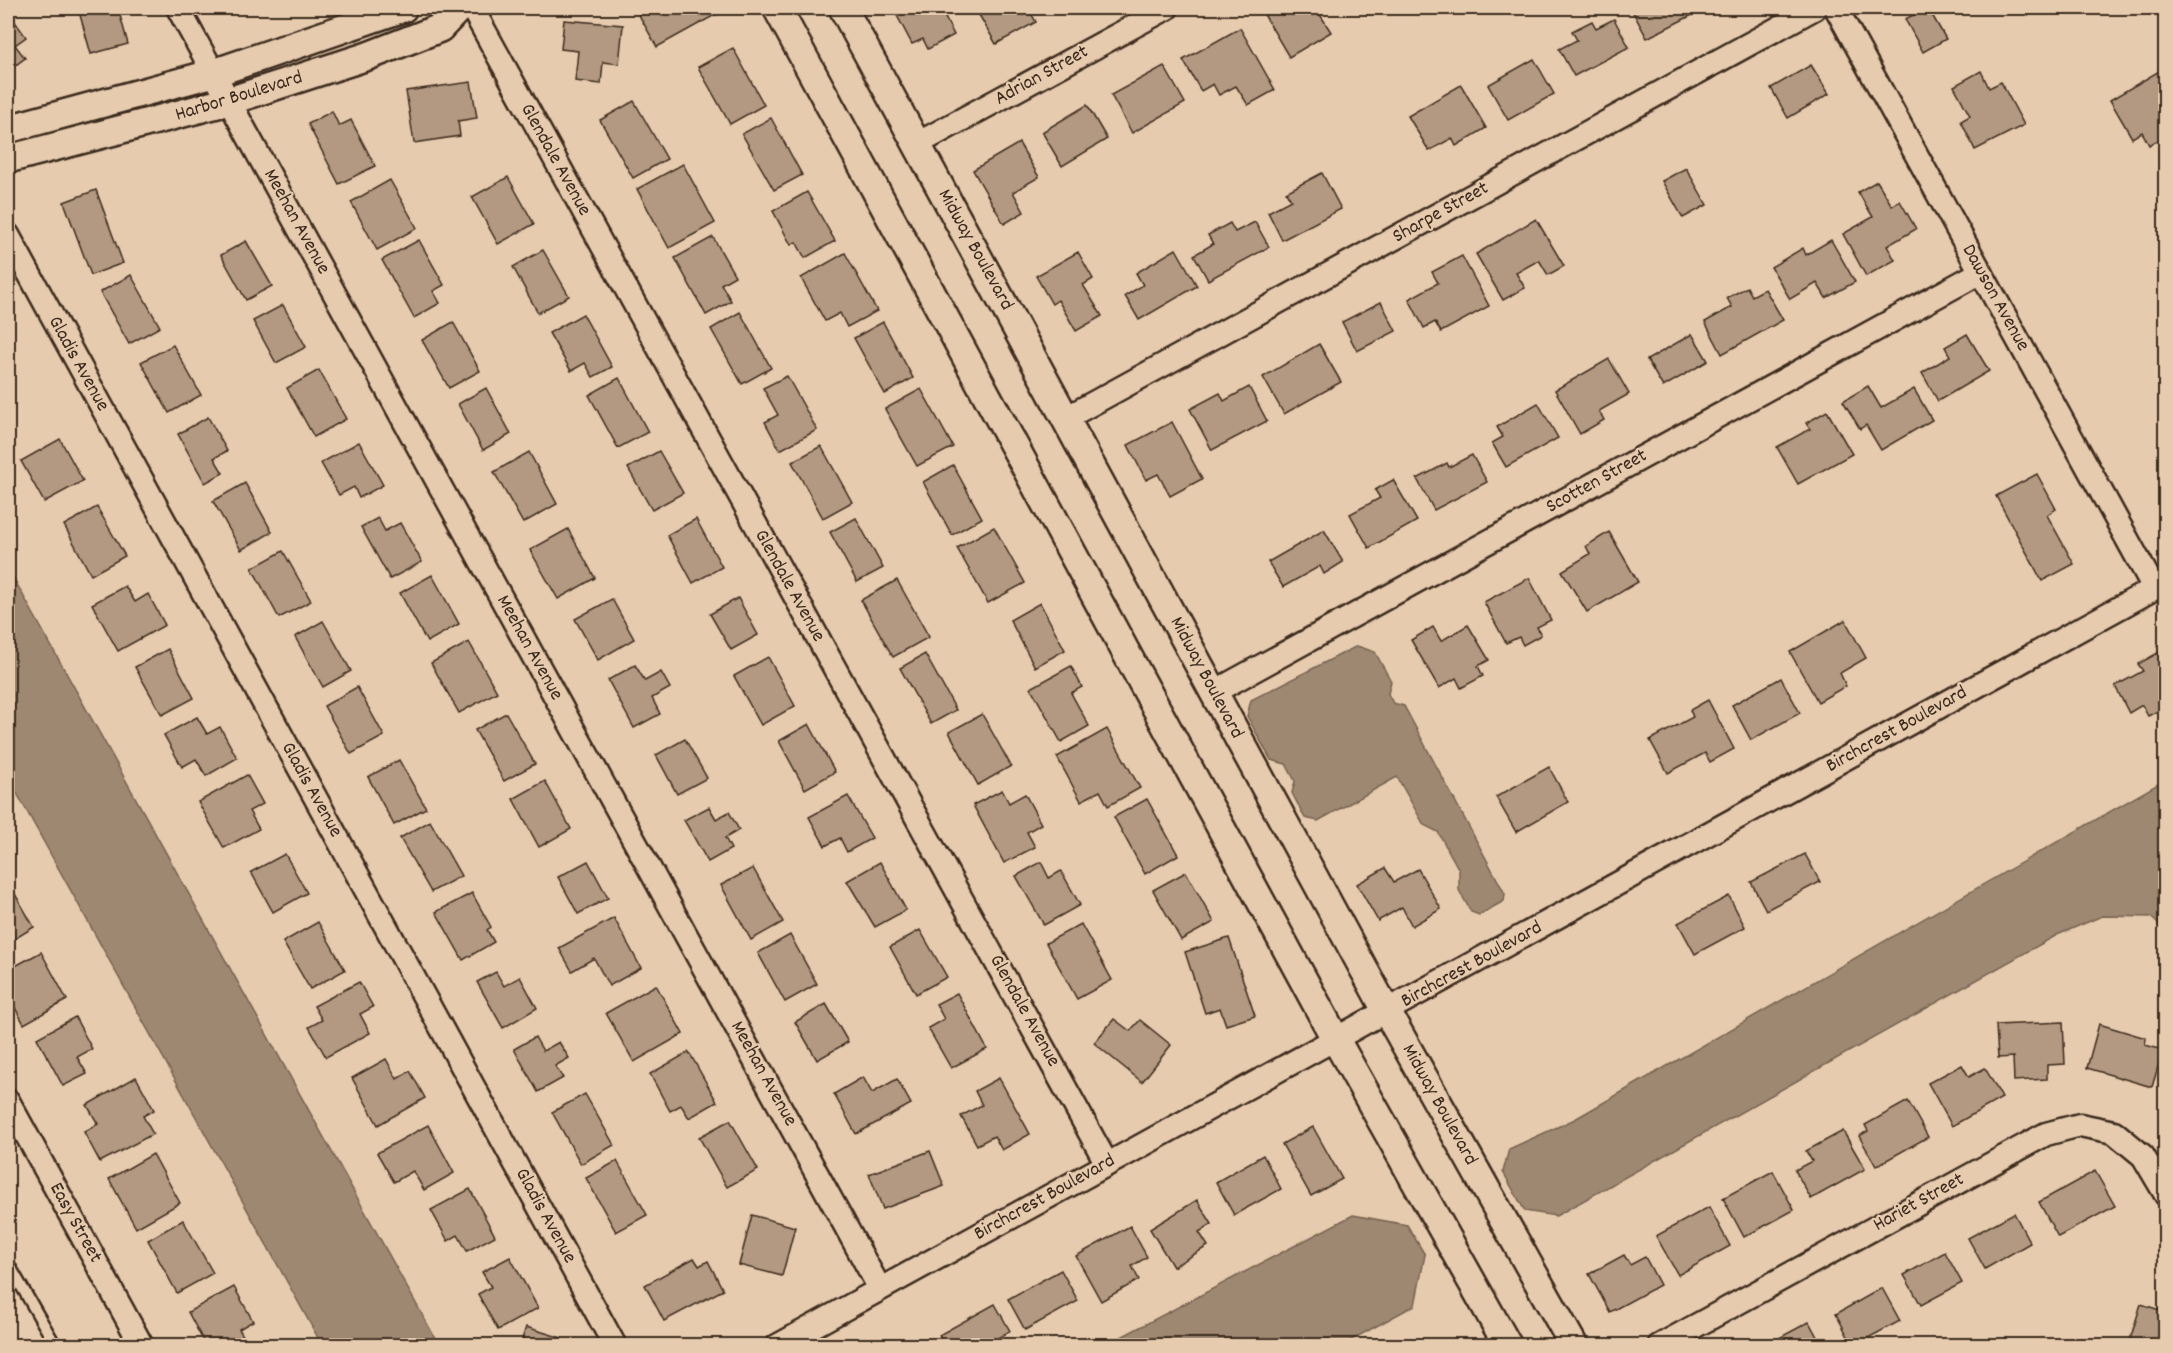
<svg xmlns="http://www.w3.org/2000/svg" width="2173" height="1353" font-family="Dekko,sans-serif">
<rect width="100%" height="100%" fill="#e7cbae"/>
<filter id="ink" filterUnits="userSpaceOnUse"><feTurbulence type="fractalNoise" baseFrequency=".0167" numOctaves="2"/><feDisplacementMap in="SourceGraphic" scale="12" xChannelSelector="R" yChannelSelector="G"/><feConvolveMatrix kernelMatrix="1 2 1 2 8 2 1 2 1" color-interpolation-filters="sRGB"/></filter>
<g filter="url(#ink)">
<g fill="#9e8872" stroke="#766250" stroke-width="1.5">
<polygon points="8,568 439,1345 322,1345 8,777"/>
<polygon points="1357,646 1375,652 1391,681 1388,694 1393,703 1404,706 1505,894 1504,901 1479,915 1471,912 1459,890 1459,870 1438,832 1424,825 1397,777 1318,821 1305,818 1292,793 1295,781 1286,764 1271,760 1247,716 1251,700"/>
<polygon points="2165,780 2165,931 2151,917 2102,916 2057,935 1556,1216 1525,1211 1503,1172 1509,1149 1575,1119"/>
<polygon points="1353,1215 1407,1225 1425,1255 1415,1305 1342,1345 1106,1345"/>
</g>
<g fill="#b39981" stroke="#3b2a1e" stroke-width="1.5">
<polygon points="78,8 118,8 128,44 91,54"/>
<polygon points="635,8 711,8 715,15 657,47"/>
<polygon points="893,8 940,8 954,35 928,49 923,39 912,44"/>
<polygon points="975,8 1028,8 1036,22 996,44"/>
<polygon points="1268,8 1316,8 1331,32 1289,57 1262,11"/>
<polygon points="1642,8 1703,8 1704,9 1647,38 1633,12"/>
<polygon points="1928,8 1946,39 1923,52 1905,19"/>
<polygon points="8,12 26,37 15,45 25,58 8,71"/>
<polygon points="1614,19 1629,47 1574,76 1559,49 1577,40 1572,31 1592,21 1596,28"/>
<polygon points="564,20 623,25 619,64 603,62 601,84 575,81 578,51 561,49"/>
<polygon points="1240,28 1275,90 1248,105 1236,86 1219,95 1213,84 1201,91 1183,60"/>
<polygon points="733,48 764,105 730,124 698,67"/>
<polygon points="1534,59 1554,94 1508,120 1488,85"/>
<polygon points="1811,65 1829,94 1788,118 1771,88"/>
<polygon points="1164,66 1185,103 1132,133 1111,95"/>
<polygon points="2166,67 2166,103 2163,105 2166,110 2166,136 2149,145 2142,132 2132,138 2110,100"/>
<polygon points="1981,71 1989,88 2001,82 2024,125 1975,150 1961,121 1970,116 1954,86"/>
<polygon points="471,82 477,118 458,121 460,136 414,143 406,91"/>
<polygon points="1461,85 1486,128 1456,146 1452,138 1429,151 1408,116"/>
<polygon points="634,101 667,159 633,178 600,120"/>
<polygon points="1087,105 1107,139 1062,166 1042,132"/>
<polygon points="332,111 339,126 351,120 375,166 339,184 308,124"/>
<polygon points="771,118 802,175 774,190 742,134"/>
<polygon points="1019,143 1039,177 1013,192 1024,212 1004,224 973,170"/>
<polygon points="683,164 715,223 669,248 637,189"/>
<polygon points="1686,168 1707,205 1683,218 1662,181"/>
<polygon points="1322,173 1341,209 1282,240 1268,212 1291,200 1286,192"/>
<polygon points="508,177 534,224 498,244 472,197"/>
<polygon points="390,180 417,228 377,250 351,202"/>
<polygon points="1877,181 1892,206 1900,201 1916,229 1887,246 1895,260 1866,276 1843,234 1873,217 1858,192"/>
<polygon points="96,190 123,263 91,275 64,202"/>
<polygon points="807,192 835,241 805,258 796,242 791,245 773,211"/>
<polygon points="1536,219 1564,266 1548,275 1539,260 1516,273 1525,288 1503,300 1476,254"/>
<polygon points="1255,222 1269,247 1208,280 1194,255 1213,244 1208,235 1230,223 1235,232"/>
<polygon points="713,237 735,276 721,284 731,301 706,315 675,258"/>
<polygon points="419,240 444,285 433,291 440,303 414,318 382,260"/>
<polygon points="1831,240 1855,282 1826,298 1817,283 1790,299 1771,267 1803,248 1806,255"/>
<polygon points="246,241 272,286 246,300 221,255"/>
<polygon points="1176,249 1197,286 1139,320 1125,296 1143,285 1136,273"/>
<polygon points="543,250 569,296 538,313 513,267"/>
<polygon points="1078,252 1093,279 1083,285 1102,316 1076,331 1058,300 1052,304 1036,276"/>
<polygon points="845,253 877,311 847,327 840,313 825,321 801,278"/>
<polygon points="1462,256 1489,306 1441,332 1435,322 1424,328 1409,299 1438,283 1432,272"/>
<polygon points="131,275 160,327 129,344 100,292"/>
<polygon points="1747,287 1752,296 1765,289 1783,320 1722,354 1705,322 1732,307 1727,298"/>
<polygon points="1381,302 1396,331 1357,351 1342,322"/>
<polygon points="283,305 306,347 276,363 253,321"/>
<polygon points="740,312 771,368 742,384 711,329"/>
<polygon points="583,314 612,367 593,377 585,363 571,371 549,333"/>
<polygon points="453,322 480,371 449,388 422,340"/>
<polygon points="883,322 913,378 885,394 854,338"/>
<polygon points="1692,334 1708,361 1663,387 1647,360"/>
<polygon points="1967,334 1989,371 1938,401 1922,373 1950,356 1945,347"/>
<polygon points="1319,344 1341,382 1284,414 1263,377"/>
<polygon points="173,345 201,395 169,413 141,362"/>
<polygon points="1609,359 1629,394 1599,411 1604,420 1580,434 1555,390"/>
<polygon points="319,370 346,419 314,437 287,388"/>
<polygon points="787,376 817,430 780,450 765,422 778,415 763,388"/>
<polygon points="619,378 648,432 618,448 589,395"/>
<polygon points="1868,386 1881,408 1914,389 1932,420 1881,450 1866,425 1860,429 1843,401"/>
<polygon points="1249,387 1267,421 1212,450 1190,409 1220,393 1224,401"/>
<polygon points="486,388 511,434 483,450 458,404"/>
<polygon points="921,389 953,447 917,466 885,409"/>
<polygon points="1538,403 1558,438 1506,467 1492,443 1503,437 1497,427"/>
<polygon points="1827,411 1852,454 1798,484 1777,447 1810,429 1806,423"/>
<polygon points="208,417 227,451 214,458 223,473 205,483 178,434"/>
<polygon points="1172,422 1202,479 1170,496 1158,474 1146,480 1128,445"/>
<polygon points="60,439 83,481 44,502 21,461"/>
<polygon points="359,442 383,485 359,498 354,487 339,495 321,463"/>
<polygon points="821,446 852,502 823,518 792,462"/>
<polygon points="659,451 683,493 652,510 628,468"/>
<polygon points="529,452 557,504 523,523 494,472"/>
<polygon points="1472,455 1487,482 1434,510 1417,479 1447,463 1449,467"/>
<polygon points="953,465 982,518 952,535 923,482"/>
<polygon points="2037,474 2056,509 2047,515 2074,564 2042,581 1996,496"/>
<polygon points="1393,480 1417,521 1369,548 1350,514 1380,498 1375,490"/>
<polygon points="245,483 272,532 241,550 213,501"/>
<polygon points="97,507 125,556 91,575 64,525"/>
<polygon points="378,518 385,531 400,523 422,562 390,579 361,527"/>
<polygon points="856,518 883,568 857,582 830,532"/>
<polygon points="696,519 722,567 693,583 667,535"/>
<polygon points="994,527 1025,583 988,603 957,548"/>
<polygon points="568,529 595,578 558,599 530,550"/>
<polygon points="1324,530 1343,562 1324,574 1320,566 1283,587 1268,562"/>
<polygon points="1609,532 1638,582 1587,612 1562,571 1590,554 1586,546"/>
<polygon points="283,551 311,601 279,618 252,568"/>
<polygon points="432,575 459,624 427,642 400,593"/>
<polygon points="1529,578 1551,620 1537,627 1541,635 1523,645 1519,637 1506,643 1484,602"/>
<polygon points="897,580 929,637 893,657 861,600"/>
<polygon points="125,586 135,602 148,594 165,625 118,651 92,604"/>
<polygon points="738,598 758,635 731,650 710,614"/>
<polygon points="612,599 634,639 598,660 575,619"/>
<polygon points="1040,603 1065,650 1035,667 1010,620"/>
<polygon points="1845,620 1866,658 1840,673 1846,686 1818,702 1790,652"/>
<polygon points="323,621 351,671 323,687 295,637"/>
<polygon points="1468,625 1489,660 1478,666 1483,676 1461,688 1456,678 1439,688 1411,640 1433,627 1441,641"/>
<polygon points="469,642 497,692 459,713 431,663"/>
<polygon points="168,649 194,698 162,715 135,667"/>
<polygon points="2165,649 2166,707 2148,716 2142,705 2129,713 2115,686 2143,671 2138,664"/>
<polygon points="925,654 956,710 931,724 900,668"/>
<polygon points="768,657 795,706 761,725 734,676"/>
<polygon points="635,665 645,681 661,672 670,688 652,698 660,714 634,728 608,680"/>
<polygon points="1071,666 1082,687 1071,693 1089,726 1061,742 1031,688"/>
<polygon points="1781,678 1800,713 1751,740 1732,705"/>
<polygon points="357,687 384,736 351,754 324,706"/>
<polygon points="1708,700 1734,749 1710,762 1705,753 1668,773 1650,740 1693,717 1690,710"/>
<polygon points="506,713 535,764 504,781 475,730"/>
<polygon points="982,714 1011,766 978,785 949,732"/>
<polygon points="197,717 207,734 220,727 237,758 206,776 196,759 182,767 164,735"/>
<polygon points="809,724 835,772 805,789 779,741"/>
<polygon points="1107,729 1140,788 1108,806 1100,791 1081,801 1057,757"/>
<polygon points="685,739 707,778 677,794 656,755"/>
<polygon points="399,760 426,808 394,825 368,777"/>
<polygon points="1549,767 1568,802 1516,832 1496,797"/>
<polygon points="247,775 263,804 249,811 259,829 224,848 198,802"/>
<polygon points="545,781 571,829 539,847 513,799"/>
<polygon points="1002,790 1009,803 1025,794 1041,824 1027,832 1035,847 1004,863 973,805"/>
<polygon points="848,796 872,838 847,852 840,838 825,846 809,817"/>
<polygon points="1147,799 1178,855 1145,874 1114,817"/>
<polygon points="709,807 716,819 729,812 739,830 725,838 731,849 708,862 684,820"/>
<polygon points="430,821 461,876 431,892 400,838"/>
<polygon points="285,854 307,893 273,912 251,872"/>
<polygon points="1805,854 1820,882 1766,910 1751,882"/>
<polygon points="588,861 608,898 578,914 558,877"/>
<polygon points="880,862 906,910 875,927 847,881"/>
<polygon points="1041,862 1049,878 1061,871 1080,905 1044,925 1016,876"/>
<polygon points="753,868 783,922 751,940 721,885"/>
<polygon points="1385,868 1394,882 1418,869 1441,909 1412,926 1402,907 1378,921 1357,884"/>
<polygon points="1186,872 1214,922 1181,940 1153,890"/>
<polygon points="8,882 34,927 8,943"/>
<polygon points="472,893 491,927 487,930 494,942 463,960 436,912"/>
<polygon points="1729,896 1745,927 1695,954 1678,923"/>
<polygon points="614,918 641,968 609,986 594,958 572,971 559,948"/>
<polygon points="318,922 345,970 310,989 283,942"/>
<polygon points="1081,924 1112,980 1077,999 1046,943"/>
<polygon points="920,930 947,977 916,994 890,947"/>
<polygon points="790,935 817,984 785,1002 758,953"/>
<polygon points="1229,938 1255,1016 1226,1025 1220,1008 1205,1013 1185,952"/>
<polygon points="41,952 67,1000 24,1024 8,995 8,970"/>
<polygon points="496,972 504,986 520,977 537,1008 503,1028 477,982"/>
<polygon points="359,982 373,1007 360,1014 370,1033 326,1057 309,1027 322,1020 314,1006"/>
<polygon points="656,985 683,1034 634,1062 606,1013"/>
<polygon points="957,993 987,1049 951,1068 928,1028 944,1019 936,1004"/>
<polygon points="826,1004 848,1042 817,1060 795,1022"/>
<polygon points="75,1017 92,1049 77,1057 87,1074 63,1086 37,1038"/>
<polygon points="1114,1019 1130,1031 1140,1020 1171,1045 1142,1082 1094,1043"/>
<polygon points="2063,1022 2065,1064 2047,1065 2047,1079 2014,1081 2013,1057 1998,1058 1996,1025"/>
<polygon points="2099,1024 2146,1038 2145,1045 2163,1050 2152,1087 2087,1068"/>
<polygon points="535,1037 543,1051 559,1042 569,1058 555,1066 563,1078 538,1092 514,1049"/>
<polygon points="689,1052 717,1102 689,1118 681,1105 670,1111 650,1074"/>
<polygon points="386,1059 397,1079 410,1071 425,1098 378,1125 352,1078"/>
<polygon points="1962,1065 1969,1077 1985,1068 2002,1098 1952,1126 1928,1083"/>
<polygon points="136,1077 154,1110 143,1116 153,1134 100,1162 84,1132 98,1124 87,1105"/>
<polygon points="863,1077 872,1093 897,1079 911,1104 856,1134 834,1094"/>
<polygon points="999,1078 1030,1134 1002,1150 994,1136 977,1145 961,1116 982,1105 975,1091"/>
<polygon points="585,1094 614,1145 581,1164 552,1112"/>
<polygon points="1908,1101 1928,1137 1876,1166 1859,1136 1868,1131 1865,1125"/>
<polygon points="730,1120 758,1170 727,1187 699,1137"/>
<polygon points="428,1125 454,1173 424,1190 413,1171 394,1182 377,1153"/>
<polygon points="1313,1127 1342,1179 1311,1196 1282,1144"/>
<polygon points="1843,1131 1865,1169 1811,1199 1795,1170 1812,1161 1806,1151"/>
<polygon points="930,1151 944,1186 883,1209 869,1174"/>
<polygon points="153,1154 180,1203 136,1228 109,1179"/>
<polygon points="1263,1155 1281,1189 1234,1215 1216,1182"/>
<polygon points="617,1161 647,1215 616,1232 586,1178"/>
<polygon points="1773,1171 1794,1210 1744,1237 1723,1198"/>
<polygon points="2095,1171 2115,1206 2058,1237 2039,1202"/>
<polygon points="470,1189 495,1236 467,1251 458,1235 448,1241 431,1210"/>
<polygon points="1197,1200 1212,1224 1199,1232 1208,1246 1173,1267 1150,1229"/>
<polygon points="1709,1207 1730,1246 1678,1275 1656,1236"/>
<polygon points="2014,1213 2030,1243 1985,1269 1968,1238"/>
<polygon points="752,1215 795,1227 782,1276 739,1265"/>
<polygon points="183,1220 213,1273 177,1293 148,1240"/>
<polygon points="1130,1226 1147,1257 1132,1266 1139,1280 1101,1301 1076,1256"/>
<polygon points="1945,1252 1962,1283 1921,1305 1904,1275"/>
<polygon points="1624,1255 1630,1265 1645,1257 1660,1285 1610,1312 1589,1274"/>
<polygon points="510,1257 538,1308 498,1330 478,1294 491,1287 482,1272"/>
<polygon points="694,1258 699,1266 708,1261 723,1290 664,1321 645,1285"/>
<polygon points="1061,1270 1078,1301 1025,1330 1008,1299"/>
<polygon points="234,1287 253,1321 239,1329 249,1346 206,1346 188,1312"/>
<polygon points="1882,1288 1900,1321 1853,1346 1836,1314"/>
<polygon points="995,1304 1010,1331 984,1346 944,1346 939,1335"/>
<polygon points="2141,1304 2166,1312 2165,1346 2128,1346"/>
<polygon points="1809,1322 1822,1346 1766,1346 1766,1345"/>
<polygon points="526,1327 562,1338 560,1346 520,1346"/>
</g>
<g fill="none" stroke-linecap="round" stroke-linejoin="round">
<g stroke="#3b2a1e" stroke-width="15">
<polyline id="service" points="8,1263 56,1346"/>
</g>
<g stroke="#3b2a1e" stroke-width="27">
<g id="minor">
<polyline points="178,8 880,1289"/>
<polyline points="472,8 1107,1164"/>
<polyline points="1836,8 2154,588"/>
<polyline points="917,144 1167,8"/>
<polyline points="8,235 615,1346"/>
<polyline points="1066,418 1815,8"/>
<polyline points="1214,692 1981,272"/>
<polyline points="8,1101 142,1346"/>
<polyline points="777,1346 2166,582"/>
<polyline points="1659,1346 2046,1134 2080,1125 2114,1132 2143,1156 2166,1195"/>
</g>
</g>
<g stroke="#3b2a1e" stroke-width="32">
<g id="tertiary">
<polyline points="777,8 1336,1040 1508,1346"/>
<polyline points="843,8 1387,1012 1574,1346"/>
<polyline points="8,129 214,73 403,8"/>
<polyline points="8,159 229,101 368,56 440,28 459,8"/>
</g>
</g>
<use href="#service" stroke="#e7cbae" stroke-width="10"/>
<use href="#minor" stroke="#e7cbae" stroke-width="22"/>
<use href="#tertiary" stroke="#e7cbae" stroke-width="27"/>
</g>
</g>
<g text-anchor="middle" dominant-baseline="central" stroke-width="4.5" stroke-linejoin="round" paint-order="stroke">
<g font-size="20" fill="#3b2a1e" stroke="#e7cbae">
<text transform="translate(1042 76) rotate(-29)">Adrian Street</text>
<text transform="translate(239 97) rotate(-17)">Harbor Boulevard</text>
<text transform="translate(555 160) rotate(61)">Glendale Avenue</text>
<text transform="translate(1441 213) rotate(-29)">Sharpe Street</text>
<text transform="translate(296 222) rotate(61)">Meehan Avenue</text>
<text transform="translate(975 250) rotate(61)">Midway Boulevard</text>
<text transform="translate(1995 298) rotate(61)">Dawson Avenue</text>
<text transform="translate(78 364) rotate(61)">Gladis Avenue</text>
<text transform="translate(1597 482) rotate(-29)">Scotten Street</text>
<text transform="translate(789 586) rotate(61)">Glendale Avenue</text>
<text transform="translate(529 648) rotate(61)">Meehan Avenue</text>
<text transform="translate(1206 678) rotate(62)">Midway Boulevard</text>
<text transform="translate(1897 730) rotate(-29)">Birchcrest Boulevard</text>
<text transform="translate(311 790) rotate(61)">Gladis Avenue</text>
<text transform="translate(1472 965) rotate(-29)">Birchcrest Boulevard</text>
<text transform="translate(1024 1011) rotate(61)">Glendale Avenue</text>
<text transform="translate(763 1074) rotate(61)">Meehan Avenue</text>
<text transform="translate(1439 1105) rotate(61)">Midway Boulevard</text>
<text transform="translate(1045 1198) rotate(-29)">Birchcrest Boulevard</text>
<text transform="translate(1919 1203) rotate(-29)">Hariet Street</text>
<text transform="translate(545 1216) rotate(61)">Gladis Avenue</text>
<text transform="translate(75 1223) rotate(61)">Easy Street</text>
</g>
</g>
<rect width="2173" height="1353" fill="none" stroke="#e7cbae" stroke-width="30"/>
<rect x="15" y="15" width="2143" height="1323" fill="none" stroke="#3b2a1e" stroke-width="2" filter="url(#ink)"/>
</svg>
